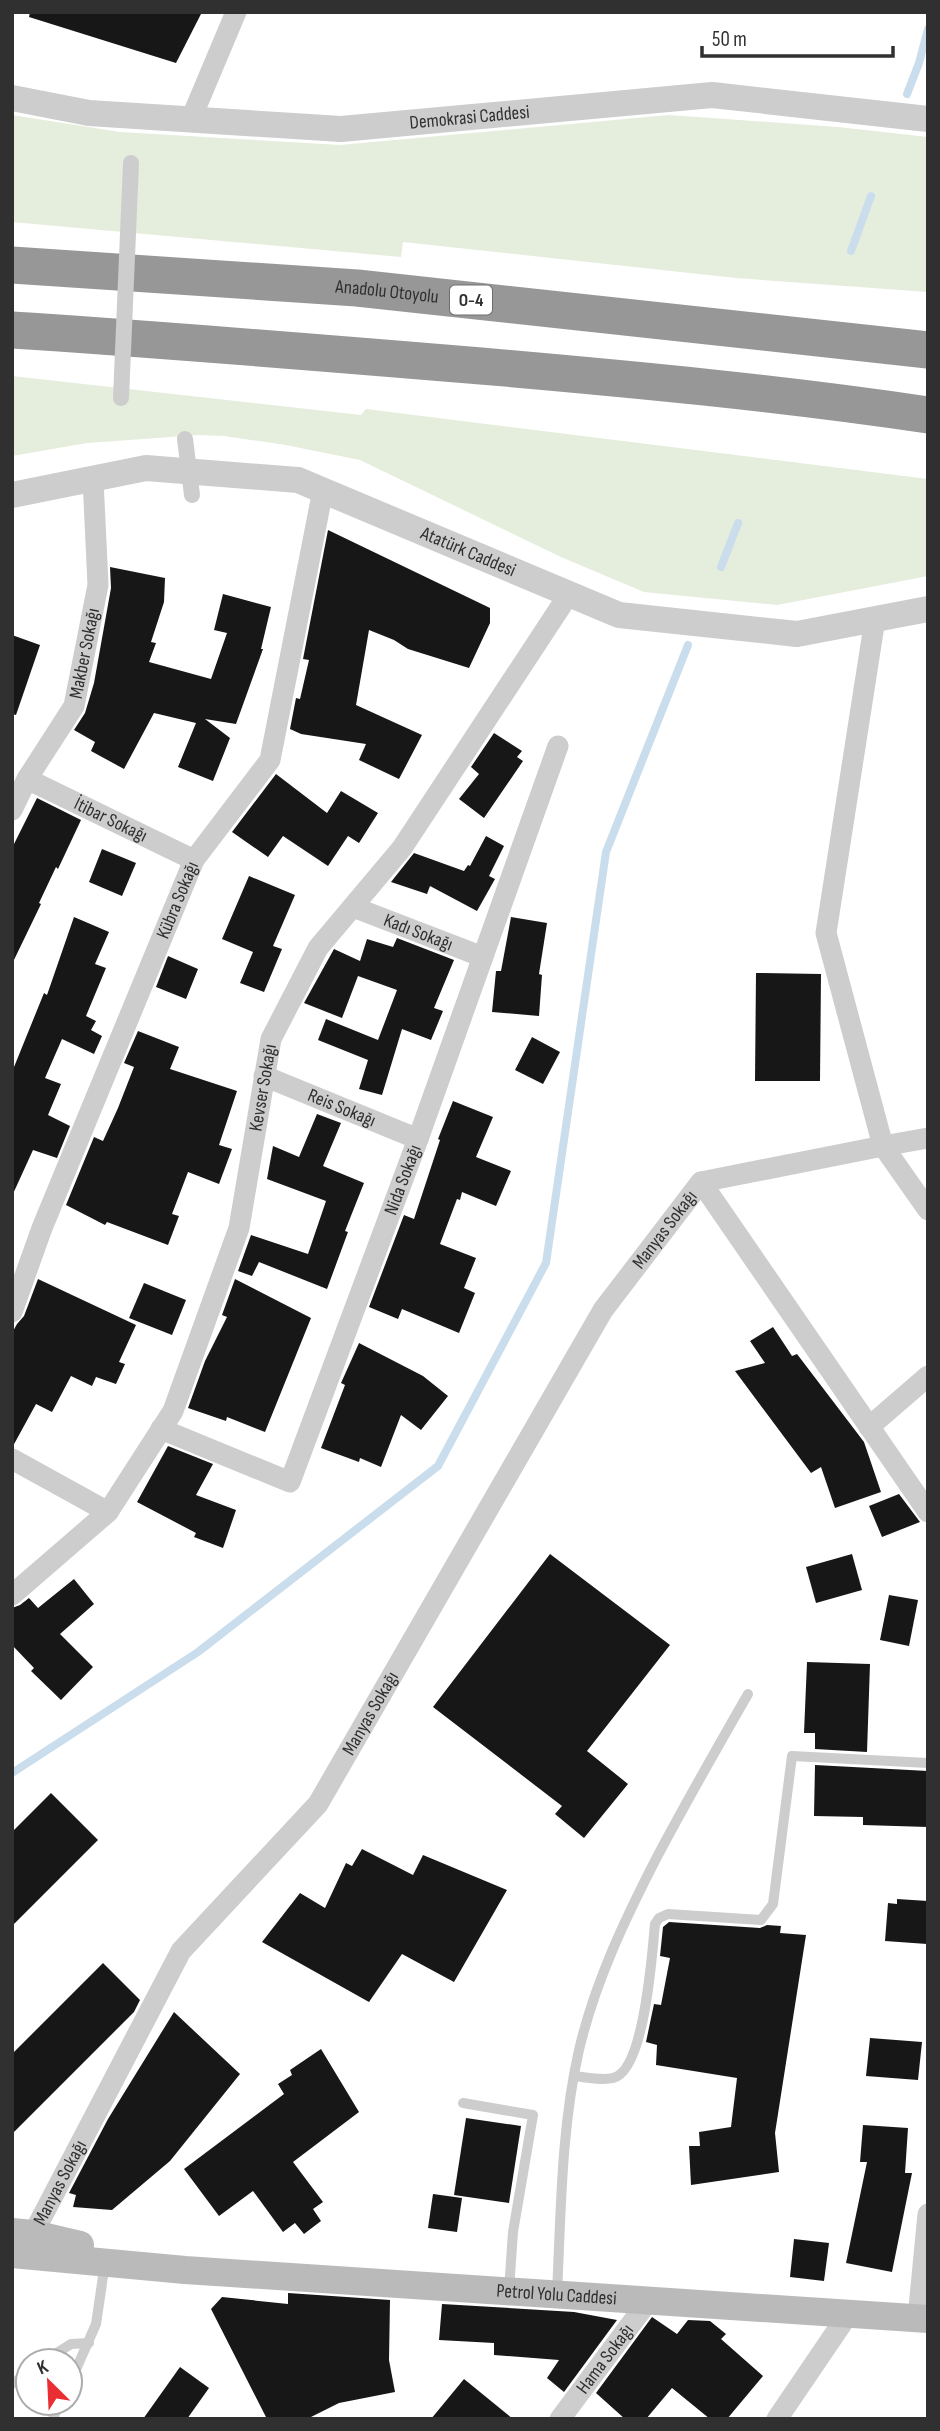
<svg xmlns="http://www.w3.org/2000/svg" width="940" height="2431" font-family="'Sofia Sans Condensed',sans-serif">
<rect width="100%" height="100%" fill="#fff"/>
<g fill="#e5eddd">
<polygon points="12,115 120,132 340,145 669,115 838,127 928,137 928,292 736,278 403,242 401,257 12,222"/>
<polygon points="12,376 361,415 366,409 928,479 928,576 777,605 644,592 561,557 360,460 286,445 224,436 199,435 87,443 12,456"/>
</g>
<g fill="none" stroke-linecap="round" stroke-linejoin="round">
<g stroke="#c9dded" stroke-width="8">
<polyline points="907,94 919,63 928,29"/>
<polyline points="851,251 871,196"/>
<polyline points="721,567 738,523"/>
<polyline points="12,1773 198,1652 438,1466 546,1263 606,852 688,645"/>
</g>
</g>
<g fill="#171717">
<polygon points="30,12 202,12 176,63 29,17"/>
<polygon points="328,530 490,608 490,623 469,668 408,649 394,640 369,630 356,705 422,735 399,779 359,760 366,744 301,734 290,729 296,698 300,699 309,660 303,659"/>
<polygon points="110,567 165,578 164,602 151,642 156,643 149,662 211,679 227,633 214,630 223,594 271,607 261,649 263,649 236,724 205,719 230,738 213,781 178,767 196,723 154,713 124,769 91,751 95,742 74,730 85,713 94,683 111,588"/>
<polygon points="12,635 40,645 16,715 12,714"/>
<polygon points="494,733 522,751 517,757 523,761 484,818 459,799 479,774 471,767"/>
<polygon points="276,774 327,813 341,791 378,813 359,843 348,836 328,866 283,836 268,857 232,832"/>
<polygon points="37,798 81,820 58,869 56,867 39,903 41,904 12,964 12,848"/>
<polygon points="486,836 504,846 489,876 495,879 477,911 430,886 427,894 391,882 414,853 464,871 468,865 470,866"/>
<polygon points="102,849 136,863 122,896 89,882"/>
<polygon points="249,876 295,895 273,946 282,949 264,992 240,983 253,952 222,939"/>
<polygon points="74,917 109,932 95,964 106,968 86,1016 96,1021 91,1030 102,1036 94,1054 62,1039 45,1078 61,1084 48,1115 70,1126 57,1158 33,1150 12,1196 12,1072 44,993 47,995"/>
<polygon points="511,917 547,923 539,974 542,975 539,1016 492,1012 496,971 501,971"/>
<polygon points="397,938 454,960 434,1008 443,1011 431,1040 402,1029 382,1095 359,1089 368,1060 318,1040 326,1019 378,1040 397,990 358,976 342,1018 304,1003 334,949 360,961 367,939 393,947"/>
<polygon points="168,956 198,969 186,999 156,987"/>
<polygon points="756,973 821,974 820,1081 755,1081"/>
<polygon points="138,1031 179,1047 170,1069 237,1091 219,1145 232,1149 219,1184 188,1172 172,1214 179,1216 168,1245 107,1222 105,1225 66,1205 94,1137 103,1141 118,1108 134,1067 124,1063"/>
<polygon points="532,1037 560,1052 543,1084 515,1070"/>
<polygon points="453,1101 493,1117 476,1157 511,1171 496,1206 462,1192 460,1200 457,1199 440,1244 476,1258 464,1288 475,1293 459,1333 402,1309 398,1319 369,1307 404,1215 414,1219 440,1140 438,1139"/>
<polygon points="317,1114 341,1123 323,1166 364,1183 345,1231 348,1232 327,1289 259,1262 252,1276 238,1271 251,1235 308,1254 326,1201 267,1179 273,1146 299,1157"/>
<polygon points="38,1279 136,1325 119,1362 125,1364 116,1384 96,1377 92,1386 71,1376 52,1412 36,1404 13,1446 12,1333 17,1324 24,1316"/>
<polygon points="235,1279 311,1318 265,1432 227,1417 226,1421 188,1408 205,1361 227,1317 222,1315"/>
<polygon points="144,1283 186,1300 172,1335 129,1318"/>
<polygon points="773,1327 792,1356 797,1354 864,1442 881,1492 835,1508 821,1467 811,1473 735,1371 765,1363 750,1341"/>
<polygon points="359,1343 423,1376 448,1396 421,1430 401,1415 381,1467 360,1458 359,1462 321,1448 345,1385 341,1383"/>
<polygon points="168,1446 213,1464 196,1495 236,1510 223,1548 194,1537 196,1533 137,1502"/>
<polygon points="899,1494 920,1522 882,1537 869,1506"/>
<polygon points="550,1554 670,1645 587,1751 628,1784 584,1838 555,1814 562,1806 433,1707"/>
<polygon points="852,1554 862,1590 816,1603 806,1567"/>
<polygon points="74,1579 94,1604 60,1634 93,1667 61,1700 31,1671 34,1668 12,1645 12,1608 20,1605 29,1598 38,1608"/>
<polygon points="889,1595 918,1600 909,1646 880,1640"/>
<polygon points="807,1662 870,1664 867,1752 815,1749 815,1733 804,1733"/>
<polygon points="815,1765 928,1771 928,1827 863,1825 863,1817 814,1816"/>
<polygon points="51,1793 98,1840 12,1926 12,1832"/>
<polygon points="362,1849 413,1875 423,1855 507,1890 454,1982 402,1954 369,2002 262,1942 300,1893 325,1908 346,1863 352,1866"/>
<polygon points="897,1899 928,1901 927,1944 885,1941 888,1903 897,1904"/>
<polygon points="669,1922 760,1928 767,1925 781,1926 780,1933 806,1935 775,2133 779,2172 691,2185 689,2146 700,2146 699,2132 731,2127 737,2078 656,2065 657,2045 646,2042 654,2004 661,2005 670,1958 660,1956 663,1927"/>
<polygon points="103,1963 140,2000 134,2012 12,2134 12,2054"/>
<polygon points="174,2012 240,2074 170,2161 112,2210 73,2207 76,2195 69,2193 108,2119"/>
<polygon points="870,2038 922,2042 918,2080 866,2076"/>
<polygon points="321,2049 359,2112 293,2162 323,2202 313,2209 321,2221 304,2234 295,2223 283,2232 253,2191 219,2216 184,2169 284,2094 278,2084 292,2075 290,2070"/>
<polygon points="466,2118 521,2126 509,2203 454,2195"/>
<polygon points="863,2125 908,2128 905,2173 912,2173 892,2272 846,2263 867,2162 860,2162"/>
<polygon points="433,2194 462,2198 457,2232 428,2228"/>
<polygon points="794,2239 829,2243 824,2281 790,2277"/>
<polygon points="288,2293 390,2300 389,2360 395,2392 339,2403 307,2419 267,2419 211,2309 222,2297 288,2304"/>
<polygon points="442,2304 574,2312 617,2320 564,2392 547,2378 559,2360 494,2355 494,2343 439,2340"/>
<polygon points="652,2317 677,2334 688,2320 710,2321 726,2334 721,2339 763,2376 727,2419 710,2419 672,2388 646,2419 625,2419 596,2393"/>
<polygon points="180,2367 209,2388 187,2419 143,2419"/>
<polygon points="464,2379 513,2419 431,2419"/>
</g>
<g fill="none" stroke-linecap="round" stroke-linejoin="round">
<g stroke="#cdcdcd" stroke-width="10">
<path d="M574,2076c11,1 28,5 39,2 32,-7 39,-125 42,-154l4,-6 9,-4 93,6 12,-16 19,-148 136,7"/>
<polyline points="463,2103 533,2115 513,2232 509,2290"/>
<path d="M557,2293c4,-81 4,-164 22,-243 16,-68 46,-131 78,-193 29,-55 60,-109 91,-163"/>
<polyline points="44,2361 71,2344 89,2343"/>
<polyline points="70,2383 96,2324 105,2263"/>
<polyline points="12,2384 28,2373"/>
<polyline points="53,2419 59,2403"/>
</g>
<g stroke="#cdcdcd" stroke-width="21">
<polyline points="191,119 236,12"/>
<polyline points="875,619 826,933 883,1146 701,1182 928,1512"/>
<path id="s1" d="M27,779l167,81"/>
<path id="s2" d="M12,810l15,-31 47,-73 24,-121 -5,-106"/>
<path id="s3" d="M353,907l130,50"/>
<path id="s4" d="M264,1076l154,63"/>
<polyline points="928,1138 883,1146 928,1210"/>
<path id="s5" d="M12,1312l30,-84 152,-368 76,-100 53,-270"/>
<polyline points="869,1427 928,1376"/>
<path id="s6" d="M161,1429l129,53 128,-343 140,-393"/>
<polyline points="12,1459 108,1512"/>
<path id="s7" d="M12,1595l96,-83 65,-101 66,-183 32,-189 47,-91 84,-100 167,-254"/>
<path id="s8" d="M33,2234l148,-283 137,-147 285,-494 98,-128"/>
<polyline points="918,2318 928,2214"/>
<path id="s9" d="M560,2419l89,-119"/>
<polyline points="777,2419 849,2313"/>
</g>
<g stroke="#cdcdcd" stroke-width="26">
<path id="s10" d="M12,98l77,15 252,16 371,-34 216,24"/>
<path id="s11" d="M12,495l134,-27 152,12 321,135 178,19 131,-25"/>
</g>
<g stroke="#bababa" stroke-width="28">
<polyline points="12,2232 33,2234 80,2245"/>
<path id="s12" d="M12,2254l173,16 743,49"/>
</g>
<g stroke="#979797" stroke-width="37">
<path id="s13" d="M12,265l345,23 571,62"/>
<path d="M12,330c157,10 313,23 469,36 149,13 299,27 447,49"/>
</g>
<g stroke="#cdcdcd" stroke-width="16">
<polyline points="121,398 131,163"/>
<polyline points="185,439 192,495"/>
</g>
</g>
<g text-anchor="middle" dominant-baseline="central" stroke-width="7" stroke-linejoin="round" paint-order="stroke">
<rect fill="#fff" stroke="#6e6e6e" stroke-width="2" x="450" y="285.5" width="42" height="29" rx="5"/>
<g font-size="18" font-weight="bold" fill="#303030">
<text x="471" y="300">O-4</text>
</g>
<g font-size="19" fill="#303030" stroke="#fff">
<text stroke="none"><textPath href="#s10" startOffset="460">Demokrasi Caddesi</textPath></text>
<text stroke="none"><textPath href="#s13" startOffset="376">Anadolu Otoyolu</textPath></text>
<text stroke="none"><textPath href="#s11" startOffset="474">Atatürk Caddesi</textPath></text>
<text stroke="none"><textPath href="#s2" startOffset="175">Makber Sokağı</textPath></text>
<text stroke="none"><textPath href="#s1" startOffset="93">İtibar Sokağı</textPath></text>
<text stroke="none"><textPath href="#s5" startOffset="444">Kübra Sokağı</textPath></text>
<text stroke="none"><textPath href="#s3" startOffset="70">Kadı Sokağı</textPath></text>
<text stroke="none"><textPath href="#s7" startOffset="584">Kevser Sokağı</textPath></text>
<text stroke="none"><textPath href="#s4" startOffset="84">Reis Sokağı</textPath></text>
<text stroke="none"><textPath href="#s6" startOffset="462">Nida Sokağı</textPath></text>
<text stroke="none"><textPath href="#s8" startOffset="1192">Manyas Sokağı</textPath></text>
<text stroke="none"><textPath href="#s8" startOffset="625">Manyas Sokağı</textPath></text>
<text stroke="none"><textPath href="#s8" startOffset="58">Manyas Sokağı</textPath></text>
<text stroke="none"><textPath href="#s12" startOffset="546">Petrol Yolu Caddesi</textPath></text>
<text stroke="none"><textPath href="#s9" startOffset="75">Hama Sokağı</textPath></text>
</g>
</g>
<rect width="940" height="2431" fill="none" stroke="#303030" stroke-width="28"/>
<g transform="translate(49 2382) rotate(336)"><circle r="33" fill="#ffffff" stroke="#acacac" stroke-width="2"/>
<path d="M0-5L12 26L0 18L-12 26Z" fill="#e92f34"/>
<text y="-10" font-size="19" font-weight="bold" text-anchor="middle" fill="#303030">K</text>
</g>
<path d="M702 46v10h191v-10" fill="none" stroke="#303030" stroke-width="3.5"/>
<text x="712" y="46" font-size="21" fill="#303030" stroke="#ffffff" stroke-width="5" paint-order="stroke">50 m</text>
</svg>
